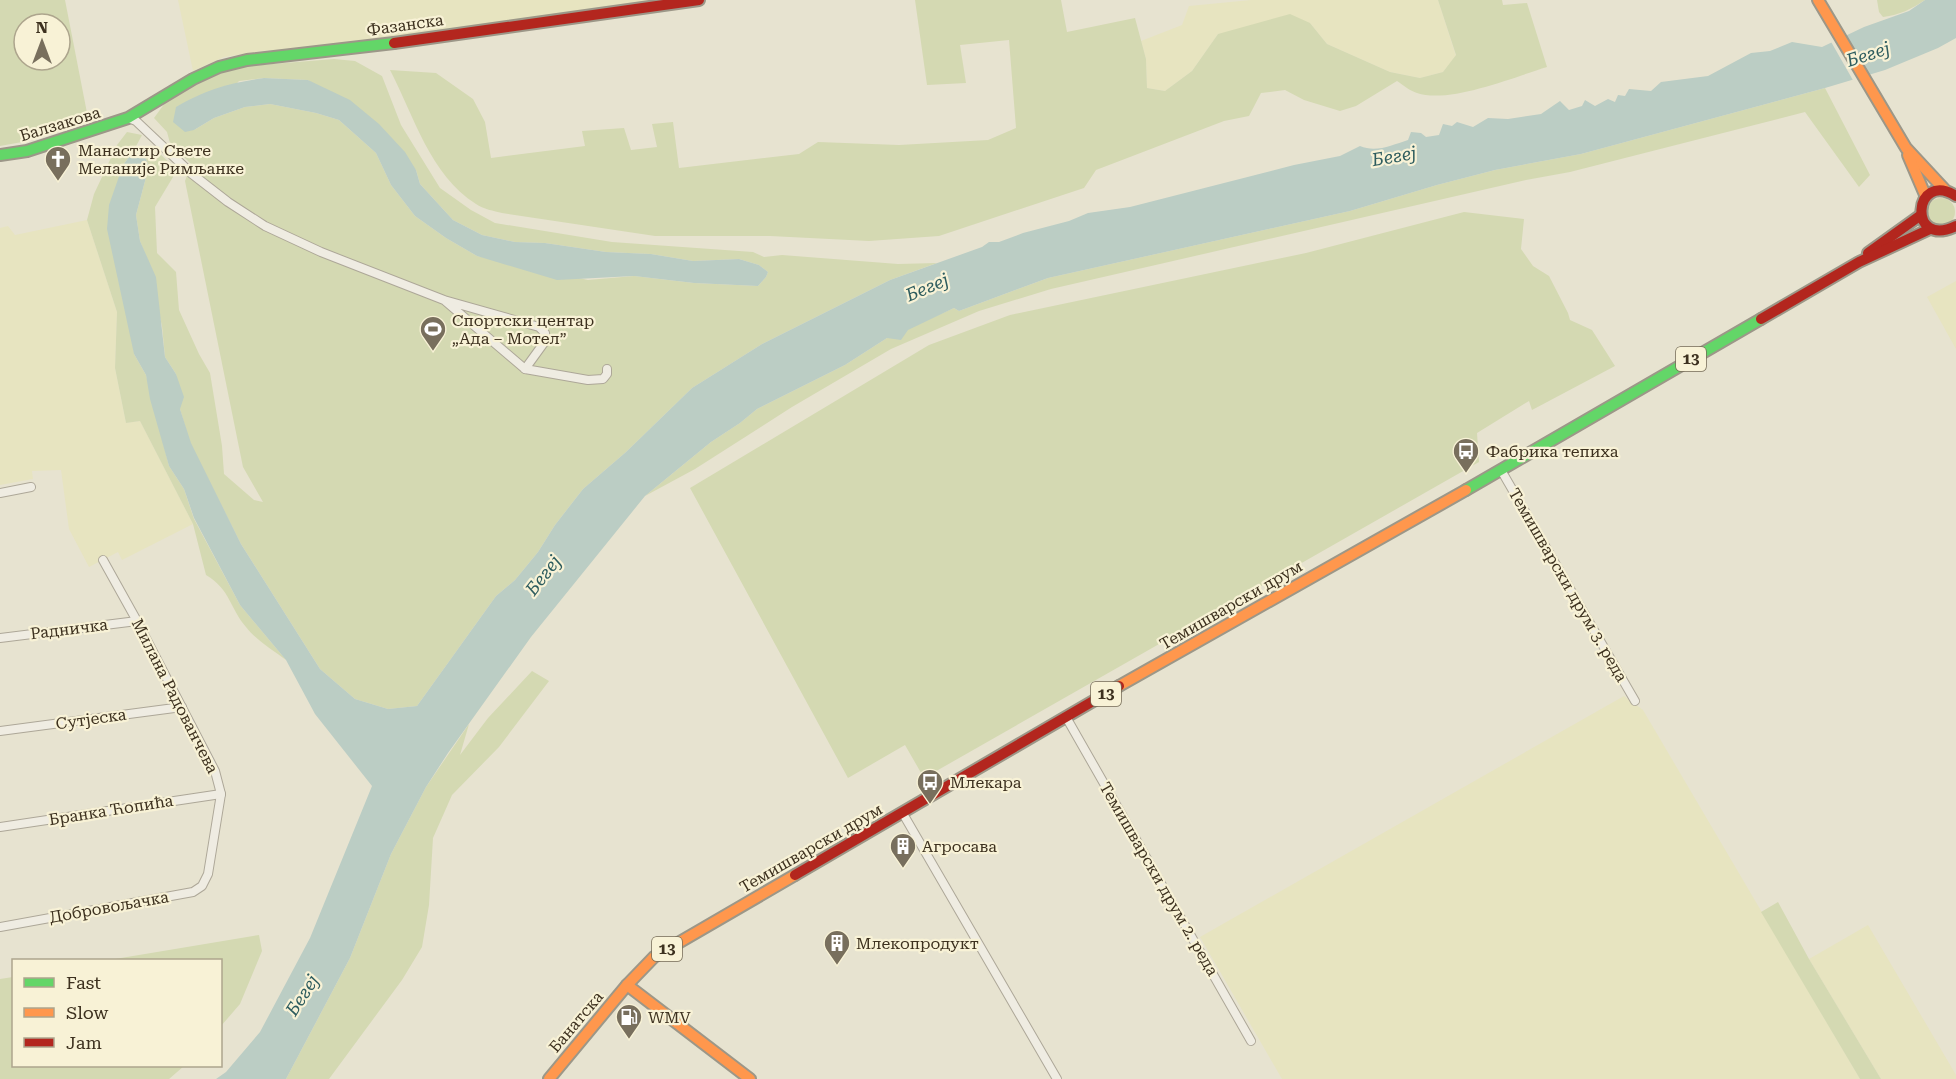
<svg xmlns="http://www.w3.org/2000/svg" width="1956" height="1079" font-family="'Roboto Serif',serif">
<rect width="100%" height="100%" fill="#e7e3d0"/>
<g fill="#e7e4c0">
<polygon points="178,0 659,0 316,47 262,51 224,57 193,71"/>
<polygon points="1251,0 1438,0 1456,56 1443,72 1420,78 1390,72 1327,44 1310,23 1218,34 1192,71 1165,91 1147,88 1146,59 1141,41 1182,25 1189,6"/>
<polygon points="87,220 117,312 115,368 126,423 140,421 193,524 122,560 118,552 89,567 69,529 61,470 32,471 33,479 0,485 0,228 8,226 15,235"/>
<polygon points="1956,281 1956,349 1927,297"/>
<polygon points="1624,696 1643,710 1860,1079 1282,1079 1200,937"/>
<polygon points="1868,925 1956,1075 1956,1079 1881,1079 1809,959"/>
</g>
<g fill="#d4d9b2" fill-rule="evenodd">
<path d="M0,0h65l23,118 -39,11 -27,13 -22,4zM24,24h36v36h-36z"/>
<path d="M915,0h146l6,32 68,-14 11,41 1,29 18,3 27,-20 26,-37 72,-20 20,9 17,21 63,28 30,6 23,-6 13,-17 -18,-55h64l1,5 24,-2 20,64c-33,10 -98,37 -130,26 -7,-2 -14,-8 -20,-12l-41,25 -16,5 -36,-11 -19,-10 -24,3 -12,23 -25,5 -128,49 -12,18 -145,48 -70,5 -99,-5h-115l-153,-23c-8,-2 -19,-4 -26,-9 -46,-29 -62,-88 -86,-134l46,3 37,26 12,23 6,36 94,-12 -3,-15 42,-3 7,22 26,-3 -5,-23 21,-2 6,46 120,-14 19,-12 81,3 89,-5 28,-12 -7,-88 -49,5 6,38 -39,2z"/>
<path d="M1877,0h48c-14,9 -25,15 -42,17l-4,-5z"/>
<path d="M334,59l21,2 27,15 19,49 39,63 31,22 24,13 117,19 141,10 11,5 18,-2 116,9 39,-1 -47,17 -128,64 -70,44 -66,64 -43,37 -28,36 -17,27 -23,28 -19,16 -79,110 -29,3 -33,-10 -35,-30 -79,-125 -51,-101 -10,-34 -4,-35 -11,-17 -3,-31 -16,-70 -6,-15 -4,-26 13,-49 -5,-11 7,-5 8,3 14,13v11l-18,30 2,46 19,19 3,38 20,44 11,19 12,73 2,28 30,26 9,2 -20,-35 -58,-286 6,-17 -21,-21 -3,-11 -13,-14 16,-22 65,-29zM264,78l44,2 108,90 4,14 33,36 29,15 33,7 30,1 61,9 45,2 42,7 46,-2 20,6 9,7 -2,5 -8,9 -64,-3 -60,-7 -46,4 -111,-24 -31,-18 -31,-22 -24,-31 -15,-32 -37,-33 -23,-7 -46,-9 -25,3 -31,11 -20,12 45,-49z"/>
<polygon points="1825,88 1870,175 1859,187 1805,112 1570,172 1526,180 1051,289 979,311 891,349 792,407 695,469 645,496 711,442 740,423 757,409 845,365 887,338 954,308 959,311 1048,278 1350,211 1437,185 1495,170 1581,154"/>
<path d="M127,132l15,3 -9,17 -10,13 11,189 12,21 23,91 15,23 10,30 46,86 46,55c-13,-10 -30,-20 -40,-33 -17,-20 -15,-37 -40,-52l-13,-51 -53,-103 -14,2 -11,-55 2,-56 -30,-92 7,-26 23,-49z"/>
<circle cx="1941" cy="212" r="14"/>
<polygon points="1464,212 1524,219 1521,249 1533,266 1549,276 1568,313 1570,320 1592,330 1615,366 1532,410 1529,401 1477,433 1479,462 924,778 905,745 848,778 690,488 929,345 1010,315 1306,253"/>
<polygon points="532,671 549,681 499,747 452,795 433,838 429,905 422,947 402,980 329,1079 286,1079 350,958 391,854 426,787 469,724 460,755 488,718"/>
<polygon points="1778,902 1809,959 1881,1079 1860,1079 1761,912"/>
<polygon points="259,935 262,951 240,1004 221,1026 220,960 109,960"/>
<polygon points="13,977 14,1066 184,1066 169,1079 0,1079 0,979"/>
</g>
<g fill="#bbcdc4">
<path d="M1925,0h31v38l-18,10 -53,22 -60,18 -244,66 -86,16 -58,15 -87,26 -302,67 -89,33 -5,-3 -46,22 -7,10 -14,-2 -42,27 -88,44 -17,14 -29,19 -66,54 -114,141 -83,116 -22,34 -35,67 -41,104 -64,121h-70l10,-7 34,-40 50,-94 62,-152 -57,-72 -29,-54 -46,-55 -46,-87 -10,-29 -15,-23 -19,-67 -4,-24 -12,-21 -27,-125 2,-24 14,-40 10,-13 11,3 5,11 -13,49 4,26 16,36 9,80 11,17 8,23 -4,12 11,34 50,101 79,125 35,30 33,10 29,-3 79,-110 19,-16 23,-28 17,-27 28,-36 43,-37 66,-64 70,-44 128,-64 92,-33 7,-5h10l24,-9 46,-12 19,-8 42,-6 164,-42 46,-9 20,-10c16,7 32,-1 48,-6l3,-8 10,1 5,4 13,-2 4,-11 9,2 5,-4 16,5 15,-9 20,1 33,-5 19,-13 9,9 13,-4 3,-6 10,6 13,-7 7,3 3,-7 7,1 4,-7 22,2 10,-9 47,-6 43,-23 19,-2 22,-9 30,5 42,-20 45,-16z"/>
<path d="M264,78l44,2 42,20 29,24 26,28 11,18 4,14 33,36 29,15 33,7 30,1 61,9 45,2 42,7 46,-2 20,6 9,7 -2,5 -8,9 -64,-3 -60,-7 -77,4 -80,-24 -31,-18 -31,-22 -24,-31 -15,-32 -37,-33 -23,-7 -46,-9 -25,3 -31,11 -20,12 -9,2 -12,-10 3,-15c31,-18 53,-24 88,-29z"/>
</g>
<polygon fill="#e7e3d0" points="1843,34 1869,78 1854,82 1830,40"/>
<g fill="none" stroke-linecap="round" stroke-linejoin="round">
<g stroke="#ada798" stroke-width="10">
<g id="street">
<polyline points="128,118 136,121 192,174 228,202 265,226 321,252 444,300 539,327 545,333 546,340 525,369 444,300"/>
<polyline points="525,369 588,380 603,379 607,374 607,369"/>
<polyline points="1501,470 1635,701"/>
<polyline points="0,493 31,487"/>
<polyline points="0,638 137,621"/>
<polyline points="1066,717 1251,1041"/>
<polyline points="0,731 182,707"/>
<polyline points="902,812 1057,1079"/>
<polyline points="0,827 221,794"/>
<polyline points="0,927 193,892 202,886 208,874 221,794 215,771 137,621 103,560"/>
</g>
</g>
<g stroke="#9c9788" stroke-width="14">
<g id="fast">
<polyline points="0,155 27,151 128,118 193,79 219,67 247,60 394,43"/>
<polyline points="1466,490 1761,319"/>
</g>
</g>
<g stroke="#9c9788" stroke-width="14">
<g id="slow">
<polyline points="1818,0 1906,148 1945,190"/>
<polyline points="1908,155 1926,197"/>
<polyline points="1119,686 1466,490"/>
<polyline points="549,1079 627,985"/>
<polyline points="750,1079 627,985 654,957 795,875"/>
</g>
</g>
<g stroke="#9c9788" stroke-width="14">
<g id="jam">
<polyline points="394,43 699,0"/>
<path d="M1956,196c-43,-27 -49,54 0,30"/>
<polyline points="1868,253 1921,215"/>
<polyline points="1761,319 1859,262 1930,229"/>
<polyline points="795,875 1119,686"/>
</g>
</g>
<use href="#street" stroke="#efece2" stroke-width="8"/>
<use href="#fast" stroke="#63d668" stroke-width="10"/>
<use href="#slow" stroke="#ff974d" stroke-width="10"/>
<use href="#jam" stroke="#b3261e" stroke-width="10"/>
</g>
<defs>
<g id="church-pin" transform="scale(1.35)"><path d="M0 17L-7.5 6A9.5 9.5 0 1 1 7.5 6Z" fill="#786f5d" stroke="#f8f2d6"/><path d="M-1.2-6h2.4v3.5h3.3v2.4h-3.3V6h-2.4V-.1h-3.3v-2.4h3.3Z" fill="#fff"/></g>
<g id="stadium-pin" transform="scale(1.35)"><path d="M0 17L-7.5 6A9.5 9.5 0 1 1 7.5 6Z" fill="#786f5d" stroke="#f8f2d6"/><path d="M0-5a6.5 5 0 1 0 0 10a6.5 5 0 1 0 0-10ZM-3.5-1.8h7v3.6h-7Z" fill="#fff"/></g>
<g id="bus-pin" transform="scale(1.35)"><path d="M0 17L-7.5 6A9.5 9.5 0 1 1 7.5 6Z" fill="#786f5d" stroke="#f8f2d6"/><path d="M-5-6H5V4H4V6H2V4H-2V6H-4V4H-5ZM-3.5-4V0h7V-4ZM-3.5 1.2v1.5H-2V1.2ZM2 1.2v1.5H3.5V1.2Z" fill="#fff"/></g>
<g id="building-pin" transform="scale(1.35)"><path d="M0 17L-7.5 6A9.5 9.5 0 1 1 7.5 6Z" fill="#786f5d" stroke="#f8f2d6"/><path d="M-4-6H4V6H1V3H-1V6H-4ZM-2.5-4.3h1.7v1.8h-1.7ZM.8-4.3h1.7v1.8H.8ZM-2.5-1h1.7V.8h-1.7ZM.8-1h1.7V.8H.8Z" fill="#fff"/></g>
<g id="fuel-pin" transform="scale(1.35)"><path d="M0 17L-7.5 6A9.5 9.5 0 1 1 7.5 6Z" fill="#786f5d" stroke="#f8f2d6"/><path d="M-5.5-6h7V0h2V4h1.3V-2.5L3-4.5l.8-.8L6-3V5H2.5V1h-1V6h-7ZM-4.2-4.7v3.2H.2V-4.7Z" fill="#fff"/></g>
</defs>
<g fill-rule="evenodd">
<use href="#church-pin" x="58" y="159"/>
<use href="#stadium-pin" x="433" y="329"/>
<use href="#bus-pin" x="1466" y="451"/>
<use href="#bus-pin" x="930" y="782"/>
<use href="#building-pin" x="903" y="846"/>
<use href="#building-pin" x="837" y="943"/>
<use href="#fuel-pin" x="629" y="1017"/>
</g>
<g text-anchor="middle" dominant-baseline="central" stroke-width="4.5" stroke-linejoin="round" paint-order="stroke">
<g fill="#f8f2d6" stroke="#756b56" stroke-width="1.5">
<rect x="1676" y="347" width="30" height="24" rx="4.5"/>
<rect x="1091" y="682" width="30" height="24" rx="4.5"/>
<rect x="652" y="937" width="30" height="24" rx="4.5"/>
</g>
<g font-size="15" font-weight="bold" fill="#3d311f">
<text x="1691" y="359">13</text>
<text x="1106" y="694">13</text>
<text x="667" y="949">13</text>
</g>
<g font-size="16" fill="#3d311f" stroke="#f8f2d6">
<text transform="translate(405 25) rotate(-8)">Фазанска</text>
<text transform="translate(60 124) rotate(-17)">Балзакова</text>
<text transform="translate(1568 585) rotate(60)">Темишварски друм 3. реда</text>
<text transform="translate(1231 605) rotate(-30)">Темишварски друм</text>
<text transform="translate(69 629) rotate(-7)">Радничка</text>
<text transform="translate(175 696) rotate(63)">Милана Радованчева</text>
<text transform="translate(91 719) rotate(-8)">Сутјеска</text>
<text transform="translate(111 810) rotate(-9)">Бранка Ћопића</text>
<text transform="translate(811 848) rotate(-30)">Темишварски друм</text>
<text transform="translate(1159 879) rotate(60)">Темишварски друм 2. реда</text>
<text transform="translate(109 907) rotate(-10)">Добровољачка</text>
<text transform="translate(576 1022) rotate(-50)">Банатска</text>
</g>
<g font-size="16" fill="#3d311f" stroke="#f8f2d6" text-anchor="start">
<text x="78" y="150">Манастир Свете<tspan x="78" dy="18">Меланије Римљанке</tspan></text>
<text x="452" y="320">Спортски центар<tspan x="452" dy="18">„Ада – Мотел”</tspan></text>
<text x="1486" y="451">Фабрика тепиха</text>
<text x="950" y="782">Млекара</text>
<text x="922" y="846">Агросава</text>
<text x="856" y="943">Млекопродукт</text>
<text x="648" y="1017">WMV</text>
</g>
<g font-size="18" font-style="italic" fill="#2d5c5e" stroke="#f8f2d6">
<text transform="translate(1868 54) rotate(-18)">Бегеј</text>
<text transform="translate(1394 156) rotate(-10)">Бегеј</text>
<text transform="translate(927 287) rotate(-23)">Бегеј</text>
<text transform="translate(543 575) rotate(-52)">Бегеј</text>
<text transform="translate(302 995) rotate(-57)">Бегеј</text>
</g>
</g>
<rect x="12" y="959" width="210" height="108" fill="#f8f2d6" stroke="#ada58d" stroke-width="1.5"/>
<rect x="24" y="978" width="30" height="9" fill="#63d668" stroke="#ada58d" stroke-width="1.5"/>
<text x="66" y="989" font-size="18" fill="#3d311f">Fast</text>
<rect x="24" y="1008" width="30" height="9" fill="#ff974d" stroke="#ada58d" stroke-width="1.5"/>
<text x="66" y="1019" font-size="18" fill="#3d311f">Slow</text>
<rect x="24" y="1038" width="30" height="9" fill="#b3261e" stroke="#ada58d" stroke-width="1.5"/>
<text x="66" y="1049" font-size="18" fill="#3d311f">Jam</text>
<g transform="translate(42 42)"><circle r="28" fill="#f8f2d6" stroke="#ada58d" stroke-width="1.5"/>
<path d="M0-4.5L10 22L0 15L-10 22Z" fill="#786f5d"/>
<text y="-9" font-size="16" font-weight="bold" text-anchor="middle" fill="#3d311f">N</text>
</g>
</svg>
